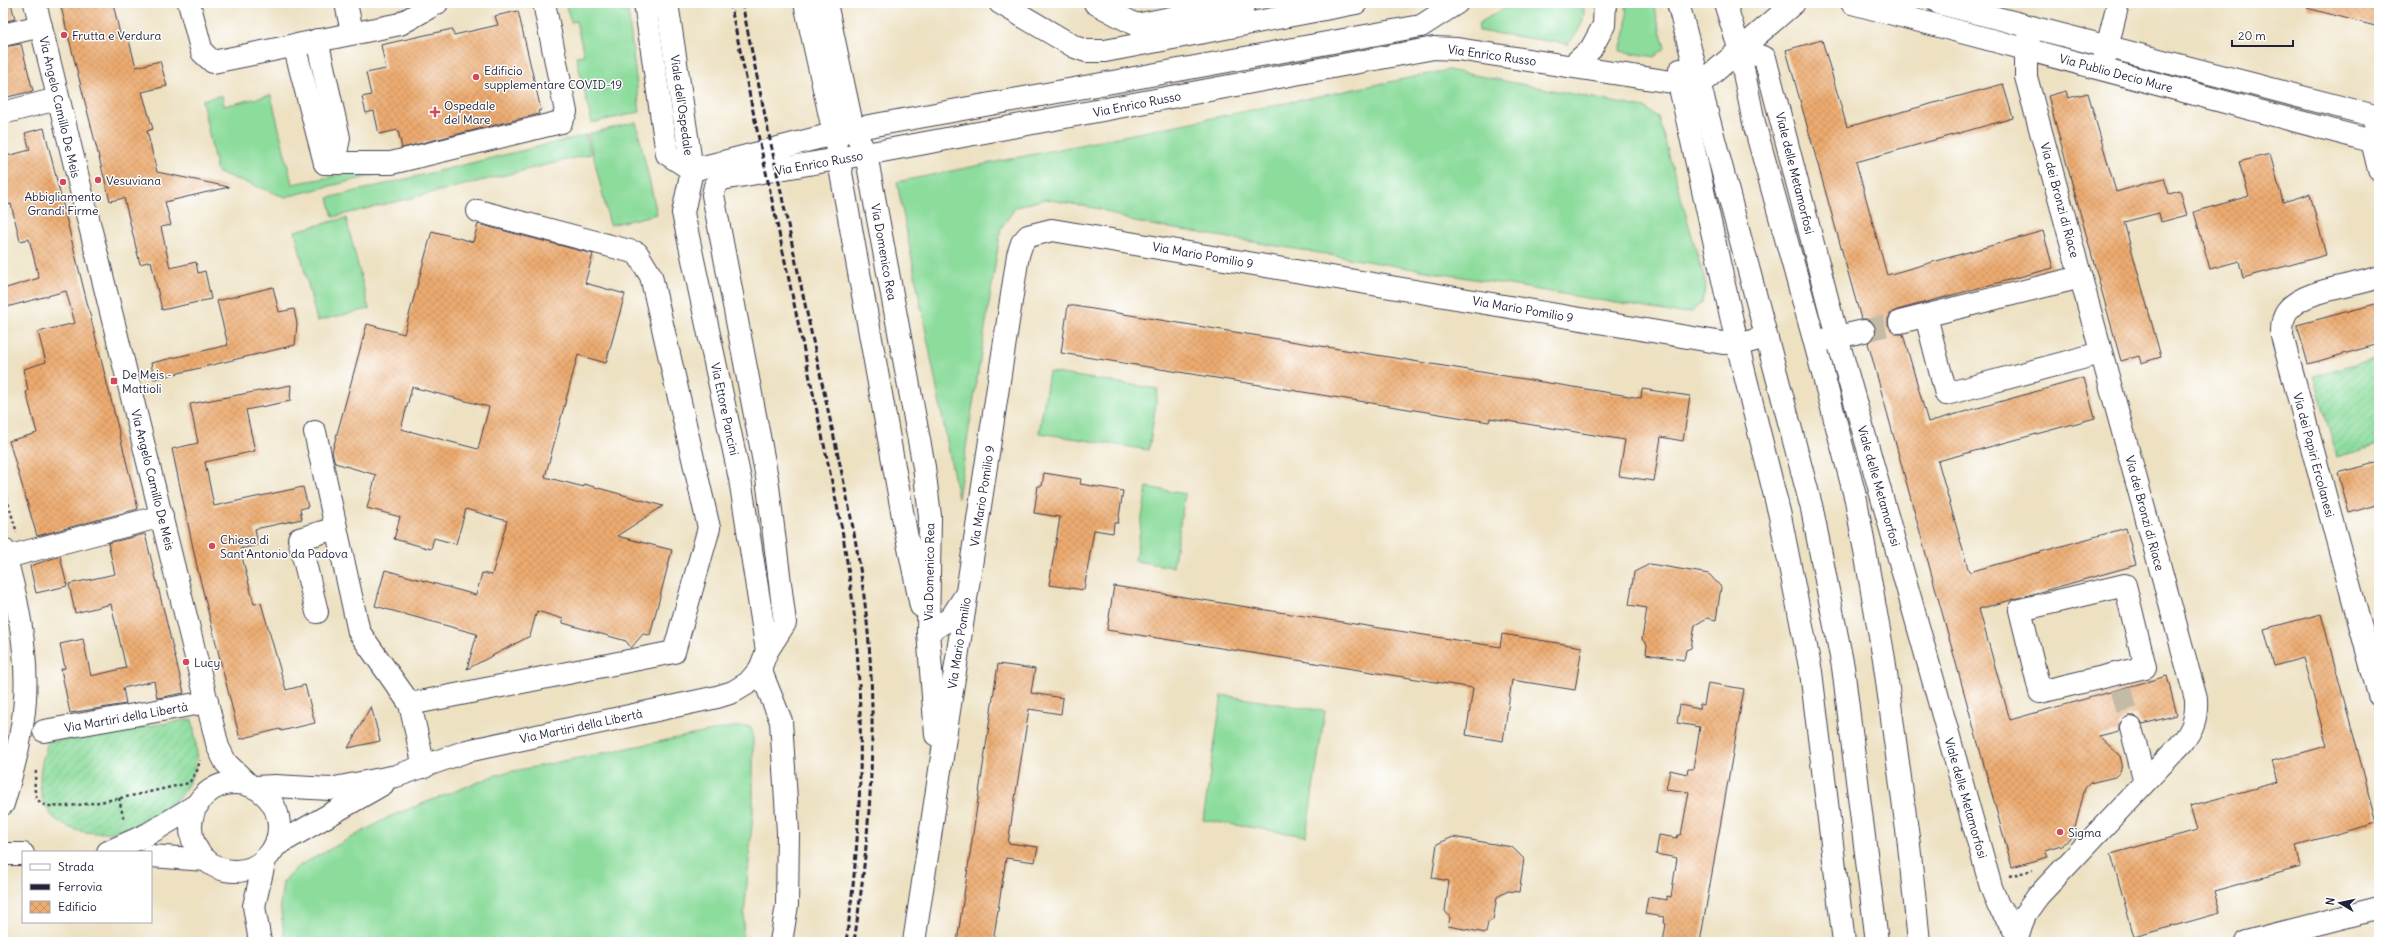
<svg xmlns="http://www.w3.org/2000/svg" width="2382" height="945" font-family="Delius,sans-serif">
<defs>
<pattern id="garden-furrows" width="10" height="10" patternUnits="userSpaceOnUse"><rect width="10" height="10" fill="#8cdc9c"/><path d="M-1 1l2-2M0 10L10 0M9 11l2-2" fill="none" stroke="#78bc87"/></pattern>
<pattern id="building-cross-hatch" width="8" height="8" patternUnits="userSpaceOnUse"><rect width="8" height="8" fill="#ecab70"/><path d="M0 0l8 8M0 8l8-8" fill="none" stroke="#ca9362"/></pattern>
</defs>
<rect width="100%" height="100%" fill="#fff"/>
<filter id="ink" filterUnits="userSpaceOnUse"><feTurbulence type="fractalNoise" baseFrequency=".025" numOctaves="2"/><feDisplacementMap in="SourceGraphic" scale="8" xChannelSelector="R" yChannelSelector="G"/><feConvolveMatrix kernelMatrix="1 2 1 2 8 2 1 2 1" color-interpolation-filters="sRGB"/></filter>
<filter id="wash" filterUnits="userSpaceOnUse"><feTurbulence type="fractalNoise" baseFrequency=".012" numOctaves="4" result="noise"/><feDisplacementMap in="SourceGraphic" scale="16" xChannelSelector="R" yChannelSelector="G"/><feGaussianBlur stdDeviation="0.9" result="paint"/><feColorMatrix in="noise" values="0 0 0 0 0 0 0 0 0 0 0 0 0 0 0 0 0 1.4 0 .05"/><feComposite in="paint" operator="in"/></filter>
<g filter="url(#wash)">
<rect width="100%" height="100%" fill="#ede1c2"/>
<g fill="#8cdc9c" stroke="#577f6c">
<polygon points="565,3 612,3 623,12 628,11 640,112 592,123 576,56 584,55 576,21 571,22"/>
<path d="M1512,3h71c4,17 -5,29 -15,41l-89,-13 -1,-7z"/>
<polygon points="1626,3 1653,3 1665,48 1654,57 1620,51 1627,25"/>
<polygon points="1448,70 1645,108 1658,117 1706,285 1702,302 1692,312 1676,313 1134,222 1100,209 1045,199 1016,207 1001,228 958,498 897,182"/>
<polygon points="222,95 224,106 271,95 292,184 374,169 375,175 285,197 217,172 202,100"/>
<polygon points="636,122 657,214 610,225 588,134"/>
<polygon points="586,135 591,154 333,217 328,198"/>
<polygon points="346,218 369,309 317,321 295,231"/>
<polygon points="1049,372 1158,389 1149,450 1039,433"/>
<polygon points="1147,487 1185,494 1173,567 1135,561"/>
<polygon points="1222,695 1325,711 1306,836 1203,820"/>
<polygon points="750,726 753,734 753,812 742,942 285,942 280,905 283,882 297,867 391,816 499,774 732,727"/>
</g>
<g fill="url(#garden-furrows)" stroke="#577f6c">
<polygon points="2379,357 2379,445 2337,457 2314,376"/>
<path d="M192,719c3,17 7,32 3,48 -21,83 -194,101 -147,-25z"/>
</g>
<g id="blocks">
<g fill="url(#building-cross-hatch)" fill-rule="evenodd">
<polygon points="3,3 11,3 15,19 3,22"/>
<polygon points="60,3 113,3 121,39 128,37 136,67 160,61 167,86 142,92 153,129 147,131 157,172 229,187 165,202 171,225 161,227 170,268 196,262 198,273 205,271 211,299 162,310 151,261 140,264 124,198 110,201"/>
<polygon points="2308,3 2379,3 2379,27 2307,8"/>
<polygon points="518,11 541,110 538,111 539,114 402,148 398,130 379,134 374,111 366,113 362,97 371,95 366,73 386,69 381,45 452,29 454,35 498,25 495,16"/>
<polygon points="1822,40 1847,127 2003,84 2013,118 1856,162 1887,275 2043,231 2053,268 1897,310 1891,313 1888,319 1888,325 1896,334 1903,334 1928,422 2084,378 2095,418 1938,461 1969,572 2126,528 2136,565 1979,609 2010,720 2167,676 2177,715 2143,724 2135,716 2128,716 2119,724 2119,731 2099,736 2120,756 2122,764 2120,772 2115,777 2090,783 2085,788 2074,832 2069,840 2061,845 2045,850 2048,857 2012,867 1868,343 1876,335 1876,328 1868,319 1861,319 1786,50"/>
<polygon points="21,44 33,91 3,98 3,47"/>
<polygon points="2066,91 2068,98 2088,93 2116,192 2164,178 2169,194 2180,191 2187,215 2161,222 2159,213 2124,222 2161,357 2141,363 2139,356 2121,361 2048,96"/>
<polygon points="44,128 138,509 37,536 9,441 37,433 26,392 28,391 24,369 46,362 38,332 75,323 66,291 3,308 3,289 39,278 29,239 20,241 11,204 3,206 3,157 30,150 25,133"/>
<polygon points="2270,154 2283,202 2310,194 2326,255 2243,278 2239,261 2210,269 2194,212 2249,196 2239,162"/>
<path d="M478,224l115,30 -8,29 40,11 -19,69 -28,-8 -33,122 39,10v-3l79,22 -46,30 55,14 -22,85 -7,-1 -12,14 -5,-7 -63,-18v-4l-26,-8 -7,25 -63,33 10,-35 -102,-28 10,-36 91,25 6,-22 10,2 15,-54 -41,-12 -10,35 -22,-6 -3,11 -37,-10 6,-22 -33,-9 9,-33 -41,-12 -3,-11 35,-128 37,10 28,-103 41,11zM412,387l77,20 -11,42 -77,-20z"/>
<polygon points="273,287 279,312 294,309 297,324 295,345 154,379 151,363 228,345 217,301"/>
<polygon points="2379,303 2379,344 2308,364 2297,325"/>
<polygon points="1068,305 1641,398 1642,389 1690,396 1683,441 1661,437 1654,481 1619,476 1625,440 1490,418 1489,422 1061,353"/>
<polygon points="291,385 290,401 246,410 255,451 205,462 214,506 303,487 308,507 300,509 302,519 255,529 258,545 240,549 254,604 261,603 286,690 305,685 315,723 281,731 280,729 240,739 198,571 172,449 198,443 190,404"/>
<polygon points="2379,462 2379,504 2349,513 2338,473"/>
<polygon points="1044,473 1081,479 1080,484 1123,491 1118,523 1114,523 1113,533 1094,530 1084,590 1049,585 1060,517 1034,513 1038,486 1042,486"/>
<polygon points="145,534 184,693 157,698 154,681 123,688 126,704 70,713 61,669 65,668 60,644 83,639 91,676 126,668 111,604 75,613 69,584 115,574 108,543"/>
<polygon points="60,556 67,586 36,593 30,566"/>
<polygon points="1650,564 1709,574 1721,587 1716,620 1707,618 1695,625 1691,648 1686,650 1684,660 1646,654 1647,645 1642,639 1647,608 1629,605 1634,572"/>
<polygon points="1114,586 1500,647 1502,634 1582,647 1575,690 1512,680 1503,741 1466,735 1473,688 1107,630"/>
<polygon points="2321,614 2377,823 2296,845 2301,867 2214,891 2220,913 2134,937 2111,854 2197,830 2190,806 2278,782 2272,761 2327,746 2303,658 2274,666 2264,629"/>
<polygon points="998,664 1035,669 1031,693 1063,698 1061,714 1029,709 1008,843 1038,847 1035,862 1006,858 993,942 957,942"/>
<polygon points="1708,683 1744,689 1700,942 1663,942 1666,924 1663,923 1664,917 1645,914 1648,897 1667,900 1667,896 1671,897 1677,858 1656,854 1659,835 1677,838 1678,835 1681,835 1689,792 1666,789 1670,770 1687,774 1688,769 1693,769 1700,727 1677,723 1680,705 1699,709 1700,704 1704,705"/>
<polygon points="371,706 380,741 348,748"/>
<polygon points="1453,837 1512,847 1524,859 1519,892 1508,891 1497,897 1493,920 1488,922 1486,933 1448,926 1450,918 1445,911 1449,881 1432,878 1437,844"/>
</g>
</g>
</g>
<g filter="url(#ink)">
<use href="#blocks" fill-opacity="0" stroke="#403f4f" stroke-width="1"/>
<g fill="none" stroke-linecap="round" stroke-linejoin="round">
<g stroke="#c4bba7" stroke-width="22" stroke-dasharray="22 11" stroke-linecap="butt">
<polyline points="1864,331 1900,322"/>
<polyline points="2121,689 2131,728"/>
</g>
<g stroke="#403f4f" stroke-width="24">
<g id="minor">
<polyline points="35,3 218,747 226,763 249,785"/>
<polyline points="189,3 202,52 213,62 400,24 437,3"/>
<polyline points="346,3 352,32"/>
<polyline points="645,3 667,154 692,170"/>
<polyline points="667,3 692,170 683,213 740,479 767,651"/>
<polyline points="805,3 834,134 906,533 921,606"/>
<polyline points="826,3 853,129 866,154 924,467 930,516 928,632 936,735"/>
<polyline points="1000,3 1075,47 1086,51 1105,51 1356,3"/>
<polyline points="1095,3 1136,25 1245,3"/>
<polyline points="1678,3 1812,509 1843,667 1877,942"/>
<polyline points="1725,3 1739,48 1754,123 1815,343 1856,500 1884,659 1909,845 1919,942"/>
<polyline points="1852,3 2379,143"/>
<polyline points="1939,3 2379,117"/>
<polyline points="3,35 41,26"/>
<polyline points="317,40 339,138 337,148 325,163"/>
<polyline points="294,45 325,163"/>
<polyline points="1739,48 1765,58 1837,337 1991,887 1998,905 2017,933"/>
<polyline points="2104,60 2118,3"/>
<polyline points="1572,66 1591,49 1604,25 1605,3"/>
<polyline points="1680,70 1679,83 1737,343 1780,516 1811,672 1844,942"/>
<polyline points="1698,86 1794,3"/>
<polyline points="3,113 57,99"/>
<polyline points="2375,129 2372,141 2379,170"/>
<polyline points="325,163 391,163 561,122 566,112 544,3"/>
<polyline points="692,170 853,129 1421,26 1457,3"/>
<path d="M2379,277c-26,10 -75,12 -92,34 -5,7 -5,17 -5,25l97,359"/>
<polyline points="1926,316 1946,394 2101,353"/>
<polyline points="1900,322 2081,277"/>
<polyline points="1824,340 1864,331"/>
<polyline points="315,432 359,632 410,704 424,767"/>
<path d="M3,549c14,47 25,100 22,150 -2,35 -12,71 -22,105"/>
<polyline points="3,558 162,516"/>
<polygon points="2125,585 2145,667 2040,692 2020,610"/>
<polyline points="317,612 299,539 336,528"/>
<polyline points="928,632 951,618 965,596"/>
<polyline points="760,669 781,721 788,832 787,905 781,942"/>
<polyline points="410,704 674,652 709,528 651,276 637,253 478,211"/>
<polyline points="2131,728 2145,782"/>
<polyline points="44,731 207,702"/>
<circle cx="235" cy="827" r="44"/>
<polyline points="255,787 275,786 330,789 396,776 467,751 717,697 733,692 748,683 760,669 767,651 785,623 767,478 713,195 715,186 722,179 866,154 1434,48 1457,49 1698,86"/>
<polyline points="275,846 383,784"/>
<polyline points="108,852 148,834 198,804"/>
<polyline points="3,854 23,854"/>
<polyline points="151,856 206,860"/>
<polyline points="260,942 254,906 265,859"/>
<polyline points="914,942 1018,255 1022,243 1028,236 1052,230 1723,343 1748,342 1766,337"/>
<path d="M2016,942l9,-28 13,-18 144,-153c11,-14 15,-25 14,-44l-170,-622v-28l6,-22"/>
<polyline points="2246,942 2379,908"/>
</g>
</g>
<g stroke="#403f4f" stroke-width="2.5" stroke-dasharray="3 3" stroke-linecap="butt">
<polyline points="3,486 17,533"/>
<path d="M36,771c-1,10 -4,25 5,32 15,13 124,-15 148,-20l8,-12 3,-11"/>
<polyline points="119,798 124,821"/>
<polyline points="2009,876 2033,870"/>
</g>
<use href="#minor" stroke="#fff" stroke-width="22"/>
<g stroke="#22223b" stroke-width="3" stroke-dasharray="6 3" stroke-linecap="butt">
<path d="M730,3l112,526c6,40 13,80 15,120 7,98 3,196 -11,293"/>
<path d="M742,3c24,119 49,238 75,356 18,87 41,174 50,263 11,106 3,215 -13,320"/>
</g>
</g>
</g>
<g fill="#d1495b" stroke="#fff" stroke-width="1.5">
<circle cx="64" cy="35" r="4"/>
<circle cx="476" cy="77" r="4"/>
<path d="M433 106h4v4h4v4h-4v4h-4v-4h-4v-4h4z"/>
<circle cx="98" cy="180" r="4"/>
<circle cx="63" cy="182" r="4"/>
<rect x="110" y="377" width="8" height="8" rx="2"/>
<circle cx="212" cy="546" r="4"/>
<circle cx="186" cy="662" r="4"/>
<circle cx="2060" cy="832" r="4"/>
</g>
<g text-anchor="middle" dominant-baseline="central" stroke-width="3" stroke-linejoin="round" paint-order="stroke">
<g font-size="12" fill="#22223b" stroke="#fff" text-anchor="start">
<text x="72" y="35">Frutta e Verdura</text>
<text x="484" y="70">Edificio<tspan x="484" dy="14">supplementare COVID-19</tspan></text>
<text x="444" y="105">Ospedale<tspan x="444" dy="14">del Mare</tspan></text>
<text x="106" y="180">Vesuviana</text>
<text x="63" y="196" text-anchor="middle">Abbigliamento<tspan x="63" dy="14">Grandi Firme</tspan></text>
<text x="122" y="374">De Meis -<tspan x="122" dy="14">Mattioli</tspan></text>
<text x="220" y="539">Chiesa di<tspan x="220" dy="14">Sant'Antonio da Padova</tspan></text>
<text x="194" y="662">Lucy</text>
<text x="2068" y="832">Sigma</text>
</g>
<g font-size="12" fill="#22223b" stroke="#fff">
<text transform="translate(1492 55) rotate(8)">Via Enrico Russo</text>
<text transform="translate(2116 73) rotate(15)">Via Publio Decio Mure</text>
<text transform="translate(1137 104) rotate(-11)">Via Enrico Russo</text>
<text transform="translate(682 105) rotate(82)">Viale dell'Ospedale</text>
<text transform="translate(60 107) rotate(77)">Via Angelo Camillo De Meis</text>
<text transform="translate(819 163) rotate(-10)">Via Enrico Russo</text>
<text transform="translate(1795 173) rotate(76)">Viale delle Metamorfosi</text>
<text transform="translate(2060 200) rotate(75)">Via dei Bronzi di Riace</text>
<text transform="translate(884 252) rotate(80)">Via Domenico Rea</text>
<text transform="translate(1203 255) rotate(10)">Via Mario Pomilio 9</text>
<text transform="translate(1523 309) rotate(10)">Via Mario Pomilio 9</text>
<text transform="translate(725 409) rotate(78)">Via Ettore Pancini</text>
<text transform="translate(2314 455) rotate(75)">Via dei Papiri Ercolanesi</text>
<text transform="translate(153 480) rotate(76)">Via Angelo Camillo De Meis</text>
<text transform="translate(1879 486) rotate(74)">Viale delle Metamorfosi</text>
<text transform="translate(982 496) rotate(-81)">Via Mario Pomilio 9</text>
<text transform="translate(2145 513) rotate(75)">Via dei Bronzi di Riace</text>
<text transform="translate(929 572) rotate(-89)">Via Domenico Rea</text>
<text transform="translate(959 643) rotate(-81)">Via Mario Pomilio</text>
<text transform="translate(126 717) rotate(-10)">Via Martiri della Libertà</text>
<text transform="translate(581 726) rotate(-12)">Via Martiri della Libertà</text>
<text transform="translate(1966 798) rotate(74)">Viale delle Metamorfosi</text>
</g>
</g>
<rect width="2382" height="945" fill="none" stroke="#fff" stroke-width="16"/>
<rect x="22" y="851" width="130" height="72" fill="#ffffff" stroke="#a7a7b1"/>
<rect x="30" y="864" width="20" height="6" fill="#ffffff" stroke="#a7a7b1"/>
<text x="58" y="871" font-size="12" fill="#22223b">Strada</text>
<rect x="30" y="884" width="20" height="6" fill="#22223b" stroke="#a7a7b1"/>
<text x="58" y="891" font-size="12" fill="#22223b">Ferrovia</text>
<rect x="30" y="901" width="20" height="12" fill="url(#building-cross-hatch)" stroke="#a7a7b1"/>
<text x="58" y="911" font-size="12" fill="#22223b">Edificio</text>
<g transform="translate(2340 903) rotate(279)" stroke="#ffffff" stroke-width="3" paint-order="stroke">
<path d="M0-3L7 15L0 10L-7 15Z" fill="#22223b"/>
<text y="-6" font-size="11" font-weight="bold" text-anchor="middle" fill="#22223b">N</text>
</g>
<path d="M2232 40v6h61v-6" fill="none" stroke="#22223b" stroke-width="2"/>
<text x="2238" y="40" font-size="12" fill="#22223b" stroke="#ffffff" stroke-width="3" paint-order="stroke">20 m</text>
</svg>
